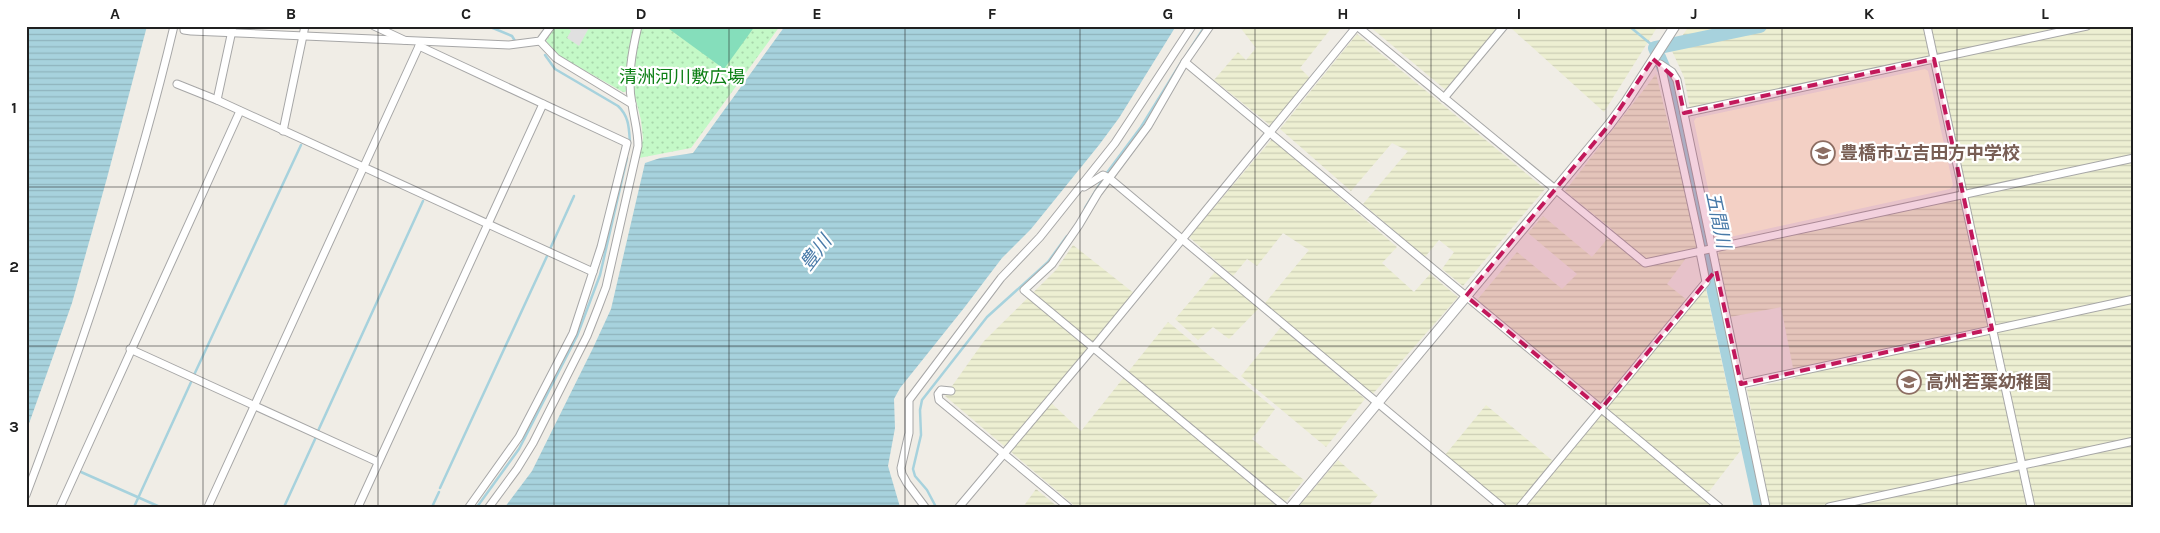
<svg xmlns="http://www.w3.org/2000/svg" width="2160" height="533" font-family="Karla,'Noto Sans JP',sans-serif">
<defs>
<pattern id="farmland-rules" width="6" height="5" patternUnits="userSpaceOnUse" patternTransform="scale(1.25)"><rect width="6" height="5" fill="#edefd2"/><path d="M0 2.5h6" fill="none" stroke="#cbcdb4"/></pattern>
<pattern id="park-dots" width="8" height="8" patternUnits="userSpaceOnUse" patternTransform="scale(1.25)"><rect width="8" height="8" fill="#c4f9c7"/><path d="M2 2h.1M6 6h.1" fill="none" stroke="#a8d5ab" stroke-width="1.8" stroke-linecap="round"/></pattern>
<pattern id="water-rules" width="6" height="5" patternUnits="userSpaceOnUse" patternTransform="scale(1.25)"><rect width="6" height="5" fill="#a7d2dd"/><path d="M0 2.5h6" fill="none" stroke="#8fb4bd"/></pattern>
</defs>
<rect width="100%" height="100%" fill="#f0ede6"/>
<polygon fill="#fffee0" points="1925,69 1928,71 1953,185 1950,189 1721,239 1718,236 1694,121 1696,118"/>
<g fill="url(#farmland-rules)">
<polygon points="1239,26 1333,26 1300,68 1310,78 1271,126 1214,80 1238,52 1246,60 1256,48"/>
<polygon points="1369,26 1499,26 1447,91"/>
<polygon points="1515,26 1658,26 1604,112 1512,29"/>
<polygon points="1689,26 2134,26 2134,507 1770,507 1747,389 1795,378 1781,307 1730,317 1716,259 1720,250 1967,197 1938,57 1690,109 1684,77 1672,51"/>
<polygon points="1357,34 1545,189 1463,286 1442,269 1454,252 1439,240 1425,257 1363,204 1408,151 1392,143 1351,191 1280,129"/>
<polygon points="1656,74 1699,249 1692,250 1667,284 1692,304 1706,289 1741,450 1704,498 1715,507 1508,507 1445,455 1486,405 1559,466 1607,408 1477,300 1517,252 1562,289 1577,274 1528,233 1543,216 1592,257 1614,231 1565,191"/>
<polygon points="1272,139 1397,247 1382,263 1414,292 1430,274 1458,297 1371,396 1265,303 1309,250 1283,233 1257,266 1247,259 1233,276 1189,237"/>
<polygon points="1073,245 1135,294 1047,399 1081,431 1168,322 1275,409 1252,439 1304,480 1281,507 1076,507 945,396 984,341 1056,270"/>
<polygon points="1215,272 1260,307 1229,339 1213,327 1198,340 1175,319"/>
<polygon points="1281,327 1365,399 1326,447 1241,376"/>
<polygon points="1338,460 1378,495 1368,507 1298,507"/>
<polygon points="1036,489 1058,507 1023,507"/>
</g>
<g fill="url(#park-dots)">
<polygon points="556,26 636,26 628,89 625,92 623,92 559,56 546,41"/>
<polygon points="640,26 780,26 691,148 639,158 643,138 641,120 633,89 634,56"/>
</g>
<polygon fill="#85debb" points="665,26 755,26 724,69"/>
<polygon fill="#e0e0e0" points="565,26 590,26 579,46 567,38 571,31"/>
<g fill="url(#water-rules)">
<polygon points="26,26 147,26 107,178 72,303 26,432"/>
<polygon points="785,26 1176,26 1119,118 1099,145 1031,229 1002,258 964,308 900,388 894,399 895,428 888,466 900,507 505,507 532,471 593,348 611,309 645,163 660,158 693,153"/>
</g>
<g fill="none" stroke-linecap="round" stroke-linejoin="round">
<g stroke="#a7d2dd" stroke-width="2.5">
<polyline points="488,26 512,36 515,41"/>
<polyline points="1629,26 1652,45"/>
<polyline points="1187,54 1205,26"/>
<path d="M545,55l10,14 63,37c11,10 11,22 12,37"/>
<polyline points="1106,174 1141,127 1182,61"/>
<polyline points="1085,208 1103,179"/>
<polyline points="550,249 574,196"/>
<polyline points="194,375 301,145"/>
<polyline points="318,431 423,201"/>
<polyline points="81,472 160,507"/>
<polyline points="440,488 548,254"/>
<polyline points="134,507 192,380"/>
<polyline points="284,507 316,437"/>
<polyline points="432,507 439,492"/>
<polyline points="477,507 519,449 577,336 600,275 627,158"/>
<polyline points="936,507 927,490 915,476 913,469 921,435 920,410 922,400 987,317 1048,262 1067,236"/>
</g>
<polyline stroke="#a7d2dd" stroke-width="14" points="1760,26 1655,48 1667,76 1761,507"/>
<g stroke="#a7a7a7" stroke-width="9">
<g id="minor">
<polyline points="184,26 184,30 191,31 509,45 540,41 551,26"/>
<polyline points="374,26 404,40"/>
<polyline points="1210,26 1185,62 1148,126 1098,193 1079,225 1052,264 1024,290 1285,507"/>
<polyline points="1357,26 1645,263 2134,158"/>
<polyline points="1927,26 2031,507"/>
<polyline points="540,41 556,58 632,104"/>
<polyline points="421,42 419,46 627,143 601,247 573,333 519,437 469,507"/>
<polyline points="1185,62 1719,507"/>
<polyline points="1660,64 1672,72 1677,80 1766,507"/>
<polyline points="177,84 217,100 593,272"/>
<polyline points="1444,98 1504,26"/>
<polyline points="217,100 233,26"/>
<polyline points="1684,113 2087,26"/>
<polyline points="283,131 305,26"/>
<polyline points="1081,186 1084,187 1103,175 1109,178 1502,507"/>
<polyline points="130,349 378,462"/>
<polyline points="1741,384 2134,299"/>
<polyline points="951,391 941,390 938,394 939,400 1068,507"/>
<path d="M26,495c58,-153 110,-309 148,-469"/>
<polyline points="60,507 240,111"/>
<polyline points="208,507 419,46"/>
<polyline points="358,507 543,104"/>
<path d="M489,507l28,-38 16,-26 54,-107 11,-28 8,-21 32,-141c0,-15 -4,-27 -6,-42 -5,-26 0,-53 6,-78"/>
<polyline points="925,507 907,483 902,474 901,468 909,433 909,400 1001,278 1040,237 1115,143 1192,26"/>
<polyline points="959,507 1093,348 1357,26"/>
<polyline points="1520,507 1706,282 1700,252 1701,248 1661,65"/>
<polyline points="1829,507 2134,441"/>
</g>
</g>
<g stroke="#a7a7a7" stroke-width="11">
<polyline id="tertiary" points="1291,507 1609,125 1626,102 1675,26"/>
</g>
<use href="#minor" stroke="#fff" stroke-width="7"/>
<use href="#tertiary" stroke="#fff" stroke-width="9"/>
</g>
<path fill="#c2185b" fill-opacity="0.2" stroke="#c2185b" stroke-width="4" stroke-dasharray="10 6" stroke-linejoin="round" d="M1653,59l24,21 7,33 250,-54 58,270 -251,55 -25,-114 -115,139 -135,-113 143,-171z"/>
<path fill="none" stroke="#202020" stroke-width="1" stroke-opacity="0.55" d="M203,26v481M378,26v481M554,26v481M729,26v481M905,26v481M1080,26v481M1255,26v481M1431,26v481M1606,26v481M1782,26v481M1957,26v481M26,187h2108M26,346h2108"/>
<defs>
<g id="school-ring" transform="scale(1.25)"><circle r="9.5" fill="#fff" stroke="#8d6e63" stroke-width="1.5"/><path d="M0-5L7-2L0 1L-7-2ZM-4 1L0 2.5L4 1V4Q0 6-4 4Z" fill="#8d6e63"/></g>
</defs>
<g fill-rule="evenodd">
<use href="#school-ring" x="1823" y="153"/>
<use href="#school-ring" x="1909" y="382"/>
</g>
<g text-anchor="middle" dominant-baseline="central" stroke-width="4.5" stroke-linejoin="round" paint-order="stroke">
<g font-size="18" fill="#0c7f14" stroke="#fff">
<text x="682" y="77">清洲河川敷広場</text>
</g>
<g font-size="18" font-weight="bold" fill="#785e54" stroke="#fff" text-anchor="start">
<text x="1840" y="153">豊橋市立吉田方中学校</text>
<text x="1926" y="382">高州若葉幼稚園</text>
</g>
<g font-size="19" font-style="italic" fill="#497aa8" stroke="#fff">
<text transform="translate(1718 220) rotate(78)">五間川</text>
<text transform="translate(816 253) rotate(-53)">豊川</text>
</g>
</g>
<rect width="2160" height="533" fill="none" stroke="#ffffff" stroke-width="55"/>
<rect x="28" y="28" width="2104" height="478" fill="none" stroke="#202020" stroke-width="2"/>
<g font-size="16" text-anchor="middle" font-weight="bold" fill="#202020">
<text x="115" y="19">A</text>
<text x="291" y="19">B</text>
<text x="466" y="19">C</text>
<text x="641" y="19">D</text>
<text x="817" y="19">E</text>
<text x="992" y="19">F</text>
<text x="1168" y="19">G</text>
<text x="1343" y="19">H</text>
<text x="1519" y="19">I</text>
<text x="1694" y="19">J</text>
<text x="1869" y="19">K</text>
<text x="2045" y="19">L</text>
<text x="14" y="113">1</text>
<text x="14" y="272">2</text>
<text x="14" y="432">3</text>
</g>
</svg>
